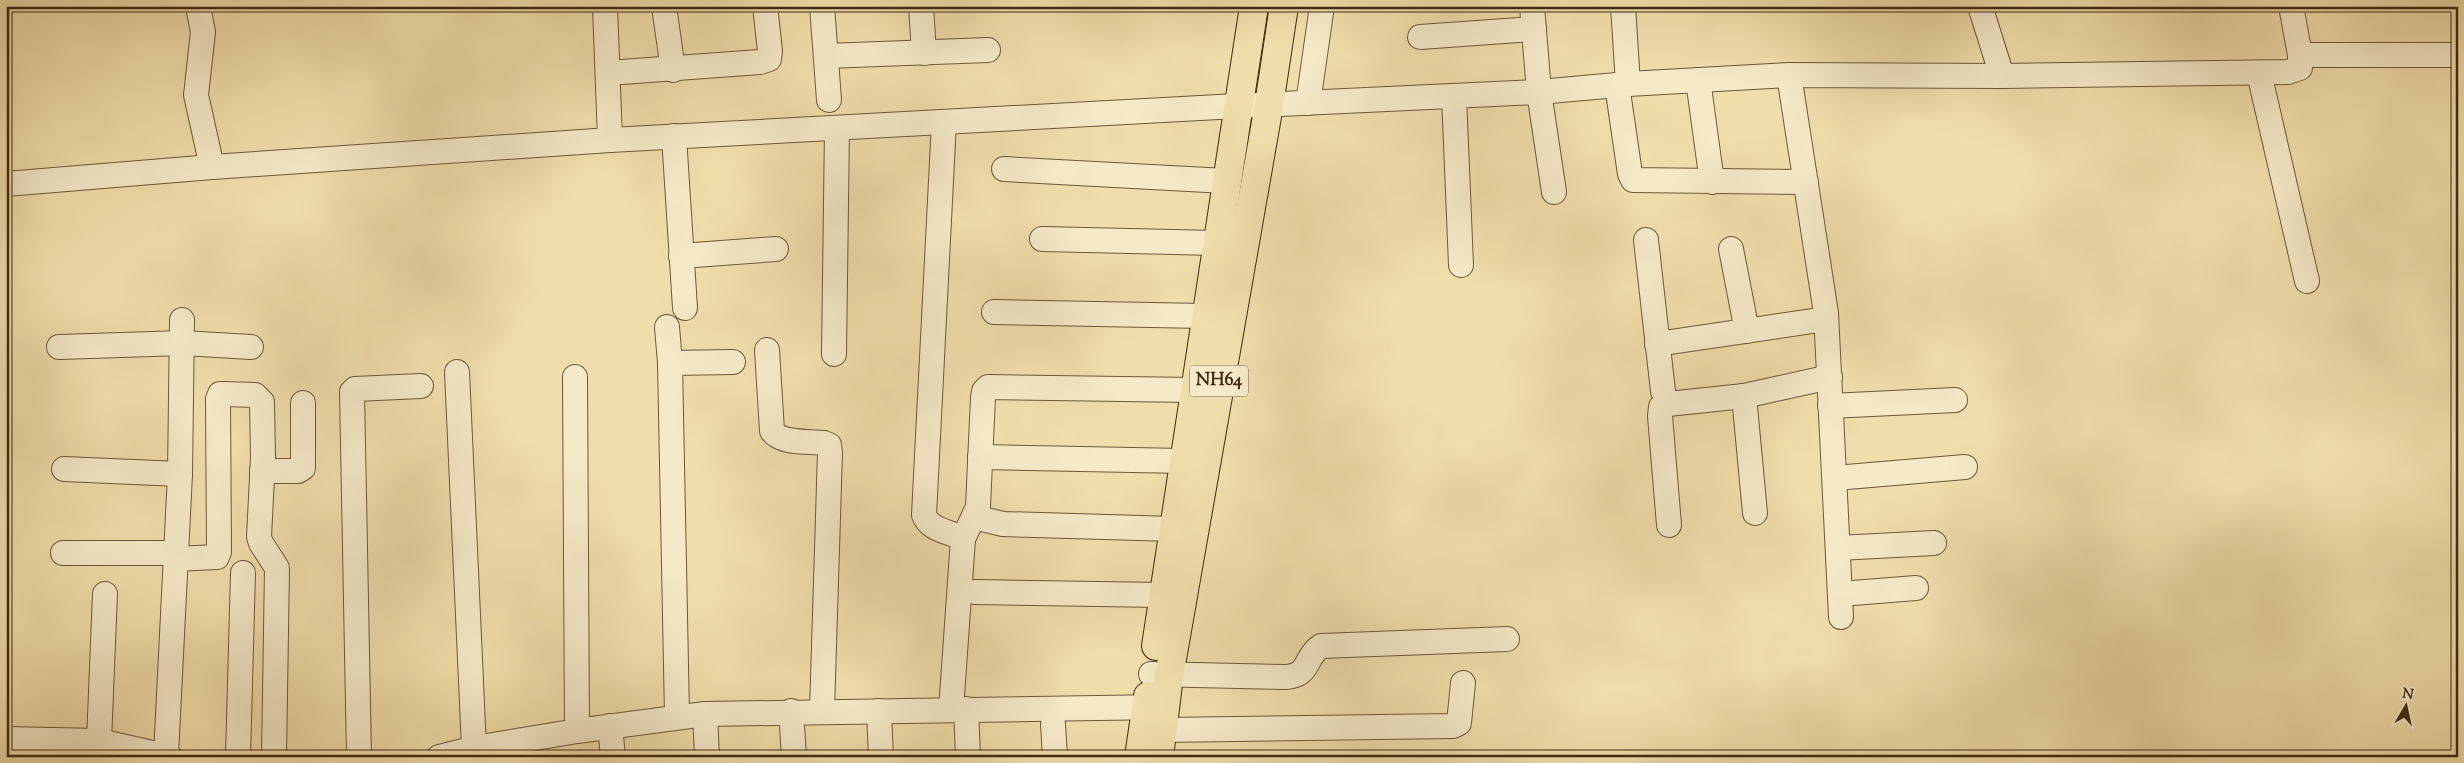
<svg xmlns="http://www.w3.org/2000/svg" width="2464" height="763" font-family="'Sorts Mill Goudy',serif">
<rect width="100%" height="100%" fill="#efddab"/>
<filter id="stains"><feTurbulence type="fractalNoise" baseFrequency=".004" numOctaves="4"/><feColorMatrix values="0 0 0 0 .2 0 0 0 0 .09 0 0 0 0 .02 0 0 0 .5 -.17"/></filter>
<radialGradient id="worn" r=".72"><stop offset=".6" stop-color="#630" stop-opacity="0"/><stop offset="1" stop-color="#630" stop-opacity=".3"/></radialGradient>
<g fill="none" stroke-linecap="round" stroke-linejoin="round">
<g stroke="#6c5838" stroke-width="26">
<g id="minor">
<polyline points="198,6 203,32 196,95 212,167"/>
<polyline points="605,6 610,140"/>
<polyline points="664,6 673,70"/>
<polyline points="822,6 829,100"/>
<polyline points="921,6 924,53"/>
<polyline points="1532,6 1539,92 1554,192"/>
<polyline points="1623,6 1628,84"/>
<polyline points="1980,6 2002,76"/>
<polyline points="1420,37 1534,29"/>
<polyline points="2300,55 2454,55"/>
<polyline points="826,56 988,50"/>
<polyline points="608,73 760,62 769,59 770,51 765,6"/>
<polyline points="2259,73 2307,281"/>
<polyline points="1789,75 1826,313 1841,617"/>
<polyline points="1698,80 1712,182"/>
<polyline points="1617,85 1630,174 1633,180 1806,182"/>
<polyline points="1454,96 1461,265"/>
<polyline points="1308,103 1322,6"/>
<path d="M944,122l-20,393c6,16 26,16 39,24l-12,171"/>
<polyline points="674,136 685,308"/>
<polyline points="1004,169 1226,181"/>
<polyline points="6,184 212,167 610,140 1237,106 1539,92 1628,84 1789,75 2002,76 2288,72 2300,68 2300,55 2291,6"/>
<polyline points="1042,239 1217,243"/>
<polyline points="1646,240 1663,391"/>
<polyline points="1731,249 1747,331"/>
<polyline points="681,256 776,249"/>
<polyline points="994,312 1205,316"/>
<polyline points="667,327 670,363 677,716"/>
<polyline points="1657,344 1826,319"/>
<polyline points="59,347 183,343 251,347"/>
<path d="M767,350l5,81c9,13 36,10 52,12l5,2 1,7 -8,259"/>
<polyline points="834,354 837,128"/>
<polyline points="670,363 733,362"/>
<polyline points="457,372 474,748"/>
<polyline points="575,377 577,731"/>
<polyline points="1744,396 1755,513"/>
<polyline points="1830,406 1955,400"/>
<polyline points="980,457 1184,461"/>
<polyline points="64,469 180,474"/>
<polyline points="262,471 298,471 303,468 303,403"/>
<polyline points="1835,478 1965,467"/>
<polyline points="974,517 1003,524 1174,529"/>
<polyline points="1669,525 1660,416 1661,407 1668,404 1744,396 1830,377"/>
<polyline points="963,539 978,507 983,397 984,391 988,387 1194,390"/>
<polyline points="1838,548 1934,543"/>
<polyline points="63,553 175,553"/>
<polyline points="175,559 217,557 219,552 218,399 220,394 224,394 255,395 262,402 263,458 259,537 261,543 277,568 274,757"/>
<polyline points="975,592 1163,595"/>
<polyline points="1840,594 1916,588"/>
<path d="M1151,674l135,3c25,-2 18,-20 35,-31l186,-7"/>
<polyline points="966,709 968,757"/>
<polyline points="791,711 794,757"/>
<polyline points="879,711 881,757"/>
<polyline points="705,714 707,757"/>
<polyline points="1053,724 1055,757"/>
<polyline points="610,726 613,757"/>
<polyline points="1162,730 1453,726 1459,723 1463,683"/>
<polyline points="6,739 99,741 170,757"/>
<polyline points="99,741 105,594"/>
<polyline points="166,755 180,474 182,320"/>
<polyline points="238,757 243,573"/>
<polyline points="359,757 352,392 355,389 421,386"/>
<polyline points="439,757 474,748 577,731 705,714 1164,707"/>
</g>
</g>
<g stroke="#402b12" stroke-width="30">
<g id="highway">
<polyline points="1156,646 1254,6"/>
<polyline points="1139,757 1148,696"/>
<polyline points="1159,757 1169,676 1269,105 1284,6"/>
</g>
</g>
<use href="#minor" stroke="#f5e9c8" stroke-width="24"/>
<use href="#highway" stroke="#efddab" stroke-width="28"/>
</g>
<g text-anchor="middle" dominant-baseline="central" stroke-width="4.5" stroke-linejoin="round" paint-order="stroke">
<rect fill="#f5e9c8" stroke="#766449" stroke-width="1" x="1190" y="365.5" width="58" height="31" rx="4"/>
<g font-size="18" font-weight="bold" fill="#402b12">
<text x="1219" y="381">NH64</text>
</g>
</g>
<rect width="2464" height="763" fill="none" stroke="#efddab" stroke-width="25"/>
<rect x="8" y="8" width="2449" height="748" fill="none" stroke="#402b12" stroke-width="2.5"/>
<rect x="12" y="12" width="2439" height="738" fill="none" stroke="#402b12"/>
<g transform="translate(2406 706) rotate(9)" stroke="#f5e9c8" stroke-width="4" paint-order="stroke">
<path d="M0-4L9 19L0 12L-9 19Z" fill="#402b12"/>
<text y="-8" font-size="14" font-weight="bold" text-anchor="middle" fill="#402b12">N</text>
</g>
<rect width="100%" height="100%" filter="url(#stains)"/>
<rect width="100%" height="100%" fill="url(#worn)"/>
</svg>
